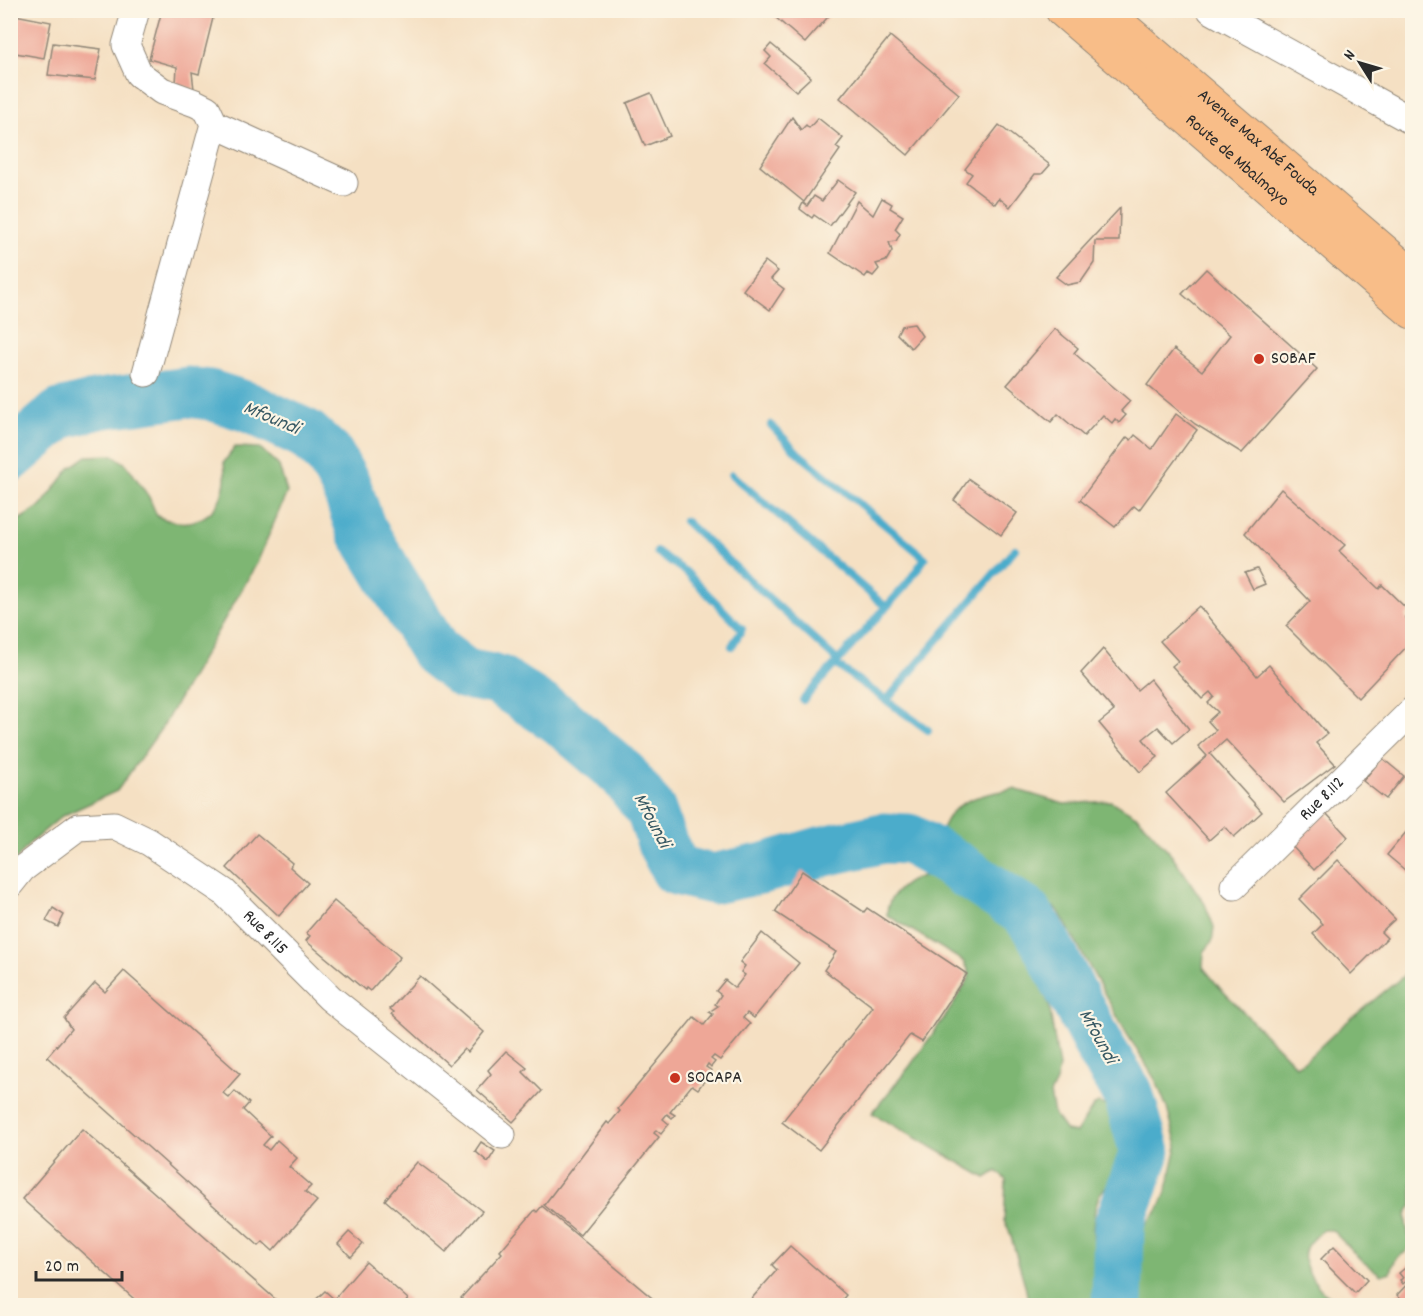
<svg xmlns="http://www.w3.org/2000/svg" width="1423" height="1316" font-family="Dekko,sans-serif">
<rect width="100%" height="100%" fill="#fcf5e5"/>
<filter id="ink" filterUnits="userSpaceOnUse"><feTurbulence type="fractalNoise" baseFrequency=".0167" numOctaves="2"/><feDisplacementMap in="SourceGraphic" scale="12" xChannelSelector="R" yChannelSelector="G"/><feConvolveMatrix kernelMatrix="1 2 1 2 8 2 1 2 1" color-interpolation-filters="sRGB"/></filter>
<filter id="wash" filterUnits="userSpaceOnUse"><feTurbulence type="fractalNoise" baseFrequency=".008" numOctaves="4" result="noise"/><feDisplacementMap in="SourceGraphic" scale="24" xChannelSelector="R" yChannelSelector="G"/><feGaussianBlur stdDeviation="1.35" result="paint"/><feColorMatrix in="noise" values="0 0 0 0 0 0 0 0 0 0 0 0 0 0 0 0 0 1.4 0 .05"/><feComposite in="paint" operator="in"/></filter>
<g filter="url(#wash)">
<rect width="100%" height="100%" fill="#f5e0c3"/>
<g fill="#7eb673" stroke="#54704f" stroke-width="1.5">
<path d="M235,447l25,1 19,18 8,26 -30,71 -94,163 -46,65 -55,25 -32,27 -19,23v-341l30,-19 29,-38 17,-12 26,-1 14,10 22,32 8,19c32,15 63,3 68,-35 1,-6 -1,-13 -1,-19z"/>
<path d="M1014,789l50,15 47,-3 27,16 34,38 33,49 9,23 -2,15 -8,10 -1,15 16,20 77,79 10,-6 36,-34 70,-57v237c-13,12 -1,25 -3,40 -1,8 -8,7 -13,13 -2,3 -4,9 -5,13l-10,3 -19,-14 -30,-31h-9c-6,5 -14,11 -17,18 -8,20 18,49 35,57h-209v-8l6,-14 -3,-34 3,-15 21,-25 8,-20 10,-43 -10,-38 -11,-27 -29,-47 -69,-124 -108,-70 -8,-10c10,-32 43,-36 72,-41z"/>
<path d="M927,875l16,5 14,9 26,23 27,19 9,10 30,63 10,63 -3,15 -6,12 4,20 12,17 10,2 17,-26 5,-4 16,5 6,10 10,29 -17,31 -14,17 -4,14 -2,19 4,77h-68l-4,-20 -16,-55 -5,-9 2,-41 -9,-9 -11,7 -114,-65 38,-47 41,-58 18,-30 -1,-9 -5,-8 -76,-46c-1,-20 22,-37 40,-40z"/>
</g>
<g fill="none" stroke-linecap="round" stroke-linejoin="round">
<g stroke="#4baccb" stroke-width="8">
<polyline points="732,475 886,607"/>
<polyline points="685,521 838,661 907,584 925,558 798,453 771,425"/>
<polyline points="657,552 686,572 742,629 732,646"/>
<polyline points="803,700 835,664 928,730"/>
<polyline points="886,701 1015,549"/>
</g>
<polyline stroke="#4baccb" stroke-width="51" points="10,457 60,414 99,404 188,392 210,395 248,407 306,434 329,455 346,486 361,529 435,651 465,674 498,680 560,720 623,774 651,811 663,845 676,870 712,879 765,868 820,852 883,838 909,839 947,860 1025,912 1039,930 1102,1051 1128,1093 1145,1152 1119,1225 1117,1306"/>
</g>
<g id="blocks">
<g fill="#eea797">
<polygon points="162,10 215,10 199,74 192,72 194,89 176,84 177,67 149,59"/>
<polygon points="767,10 834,10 805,43"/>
<polygon points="10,14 51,22 44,58 10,52"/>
<polygon points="890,36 959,94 908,155 840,98"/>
<polygon points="53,43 101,49 95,80 48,75"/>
<polygon points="771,44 811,77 796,91 765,64 771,57 765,51"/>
<polygon points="651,93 670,136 645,146 627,103"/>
<polygon points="792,117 801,130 806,125 809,128 818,118 843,138 836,147 840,150 804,202 760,166"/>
<polygon points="999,125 1050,165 1042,174 1035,174 1010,207 999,198 995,204 966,182 972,174 965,169"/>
<polygon points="838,180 855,192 830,226 814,215 812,218 800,209 803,203 807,206 814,196 822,201"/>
<polygon points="882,198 892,204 890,208 903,216 895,229 900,234 896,241 889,242 892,251 886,261 876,264 879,269 873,276 868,273 865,277 830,253 857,201 873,215"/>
<polygon points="1120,208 1119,241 1095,241 1094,263 1081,282 1067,285 1056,277"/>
<polygon points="765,261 778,271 771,279 784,289 770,310 743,290"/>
<polygon points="1206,269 1317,369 1242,453 1195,424 1147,385 1174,349 1202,371 1230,335 1182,294"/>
<polygon points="914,324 922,336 911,348 897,334 901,326"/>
<polygon points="1055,329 1078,348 1074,353 1130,401 1121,411 1126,415 1119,423 1115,419 1112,423 1103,415 1084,436 1058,414 1051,422 1007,385"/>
<polygon points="1176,414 1197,430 1139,510 1134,506 1115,527 1080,500 1127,437 1131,440 1135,435 1152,449"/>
<polygon points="969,479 1017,513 1001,535 954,500"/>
<polygon points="1281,489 1345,545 1339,551 1379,589 1382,585 1410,612 1405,617 1412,624 1412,641 1358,698 1286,626 1310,601 1245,533"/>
<polygon points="1257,569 1265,584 1253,589 1245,573"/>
<polygon points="1199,606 1257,676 1269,665 1327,734 1316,743 1335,764 1284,802 1226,740 1210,754 1262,812 1234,837 1225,826 1209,840 1166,793 1207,756 1198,746 1216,730 1208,721 1218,712 1208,703 1214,697 1210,692 1202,699 1172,666 1178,661 1160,641"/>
<polygon points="1103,649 1137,690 1150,679 1189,729 1173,743 1158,727 1143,739 1158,757 1140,772 1099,723 1114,711 1081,673"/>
<polygon points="1382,758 1404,776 1386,799 1363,781"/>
<polygon points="1326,813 1348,837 1314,870 1291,845"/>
<polygon points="1412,825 1412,876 1387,855"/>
<polygon points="257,834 292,863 290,867 308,883 279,916 227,868"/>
<polygon points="1338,860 1395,919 1381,932 1387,938 1351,974 1313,934 1323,924 1299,899"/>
<polygon points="802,871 864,912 867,908 967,974 922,1042 910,1035 819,1150 782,1122 873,1007 824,970 836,952 775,912"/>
<polygon points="334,901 400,957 370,991 366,988 365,990 306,941 310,936 306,933"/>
<polygon points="53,908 64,915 58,927 46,921"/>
<polygon points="762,933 799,963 754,1018 747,1013 743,1018 750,1024 720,1060 714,1056 711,1059 715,1062 711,1067 708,1064 706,1067 712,1071 698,1089 692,1085 670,1112 675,1115 672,1118 667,1114 663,1119 669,1124 661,1134 656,1130 654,1133 659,1137 580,1235 544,1205 607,1122 609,1124 620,1111 618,1109 694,1017 704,1025 713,1014 709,1012 718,1006 715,1004 721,995 716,991 725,980 735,988 745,975 741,972 745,966 740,962"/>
<polygon points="124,971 240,1074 223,1093 229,1098 235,1091 249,1103 243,1110 271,1136 263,1145 269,1150 277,1140 297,1158 289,1167 311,1186 305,1192 317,1201 273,1251 263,1242 259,1246 47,1057 71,1029 64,1018 95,983 105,992"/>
<polygon points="420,976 484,1032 468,1052 464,1049 449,1065 392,1014 394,1012 390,1009"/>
<polygon points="506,1051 527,1068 523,1072 542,1091 513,1122 477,1090 491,1074 488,1070"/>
<polygon points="82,1129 283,1306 142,1306 22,1199"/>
<polygon points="481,1142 495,1151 488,1162 475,1151"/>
<polygon points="417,1162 482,1211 446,1252 385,1200"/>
<polygon points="542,1206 658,1303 656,1306 470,1306 461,1298 502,1253 500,1251 535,1210 537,1212"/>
<polygon points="349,1232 363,1244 351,1257 338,1244"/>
<polygon points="790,1246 846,1295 837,1306 745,1306 777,1270 772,1265"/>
<polygon points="1334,1246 1367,1280 1355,1293 1321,1259"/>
<polygon points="366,1262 408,1299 403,1306 309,1306 325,1291 334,1299"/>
<polygon points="1410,1264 1412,1267 1412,1276 1403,1284 1400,1280 1403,1278 1399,1273"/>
<polygon points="1412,1279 1412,1306 1407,1306 1397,1295"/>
</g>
</g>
</g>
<g filter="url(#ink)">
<use href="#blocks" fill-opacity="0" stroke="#908677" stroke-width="1.5"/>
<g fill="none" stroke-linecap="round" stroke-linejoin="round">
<g stroke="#908677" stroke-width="29">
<g id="street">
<polyline points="136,10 126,45 139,74 162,91 195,103 207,109 214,124 146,373"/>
<polyline points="1211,10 1412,121"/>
<polyline points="214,124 344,183"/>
<path id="s1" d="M10,884l12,-15 56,-42 36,-2 35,17 75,50 106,106 172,137"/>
<path id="s2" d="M1234,886l178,-175"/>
</g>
</g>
<g stroke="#908677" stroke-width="35">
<g id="highway">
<path id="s3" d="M1062,10l350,302"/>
<path id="s4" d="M1103,10l309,265"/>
</g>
</g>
<use href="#street" stroke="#fff" stroke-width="27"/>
<use href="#highway" stroke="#f8bd88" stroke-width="33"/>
</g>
</g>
<g fill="#c8321e" stroke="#fcf5e5" stroke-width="2">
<circle cx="1259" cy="359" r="6"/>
<circle cx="675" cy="1078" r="6"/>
</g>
<g text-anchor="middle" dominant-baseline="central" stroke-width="4.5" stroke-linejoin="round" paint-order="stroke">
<g font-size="18" fill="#2b2b2b" stroke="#fcf5e5">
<text stroke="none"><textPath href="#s4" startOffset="204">Avenue Max Abé Fouda</textPath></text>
<text stroke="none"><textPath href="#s3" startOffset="231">Route de Mbalmayo</textPath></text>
<text stroke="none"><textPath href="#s2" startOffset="124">Rue 8.112</textPath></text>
<text stroke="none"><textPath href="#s1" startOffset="312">Rue 8.115</textPath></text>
</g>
<g font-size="18" fill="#2b2b2b" stroke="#fcf5e5" text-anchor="start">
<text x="1271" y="359">SOBAF</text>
<text x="687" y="1078">SOCAPA</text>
</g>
<g font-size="20" font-style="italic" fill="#365863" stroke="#fcf5e5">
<text transform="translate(271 419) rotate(23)">Mfoundi</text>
<text transform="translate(651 821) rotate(62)">Mfoundi</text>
<text transform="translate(1097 1037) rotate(61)">Mfoundi</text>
</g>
</g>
<rect width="1423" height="1316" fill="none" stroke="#fcf5e5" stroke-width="36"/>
<g transform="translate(1360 63) rotate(307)" stroke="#fcf5e5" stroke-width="4.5" paint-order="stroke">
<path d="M0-4.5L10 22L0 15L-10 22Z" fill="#2b2b2b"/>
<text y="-9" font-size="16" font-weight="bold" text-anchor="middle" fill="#2b2b2b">N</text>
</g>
<path d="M36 1271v9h86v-9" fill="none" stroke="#2b2b2b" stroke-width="3"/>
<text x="45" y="1271" font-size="18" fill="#2b2b2b" stroke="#fcf5e5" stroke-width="4.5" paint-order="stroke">20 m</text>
</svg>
